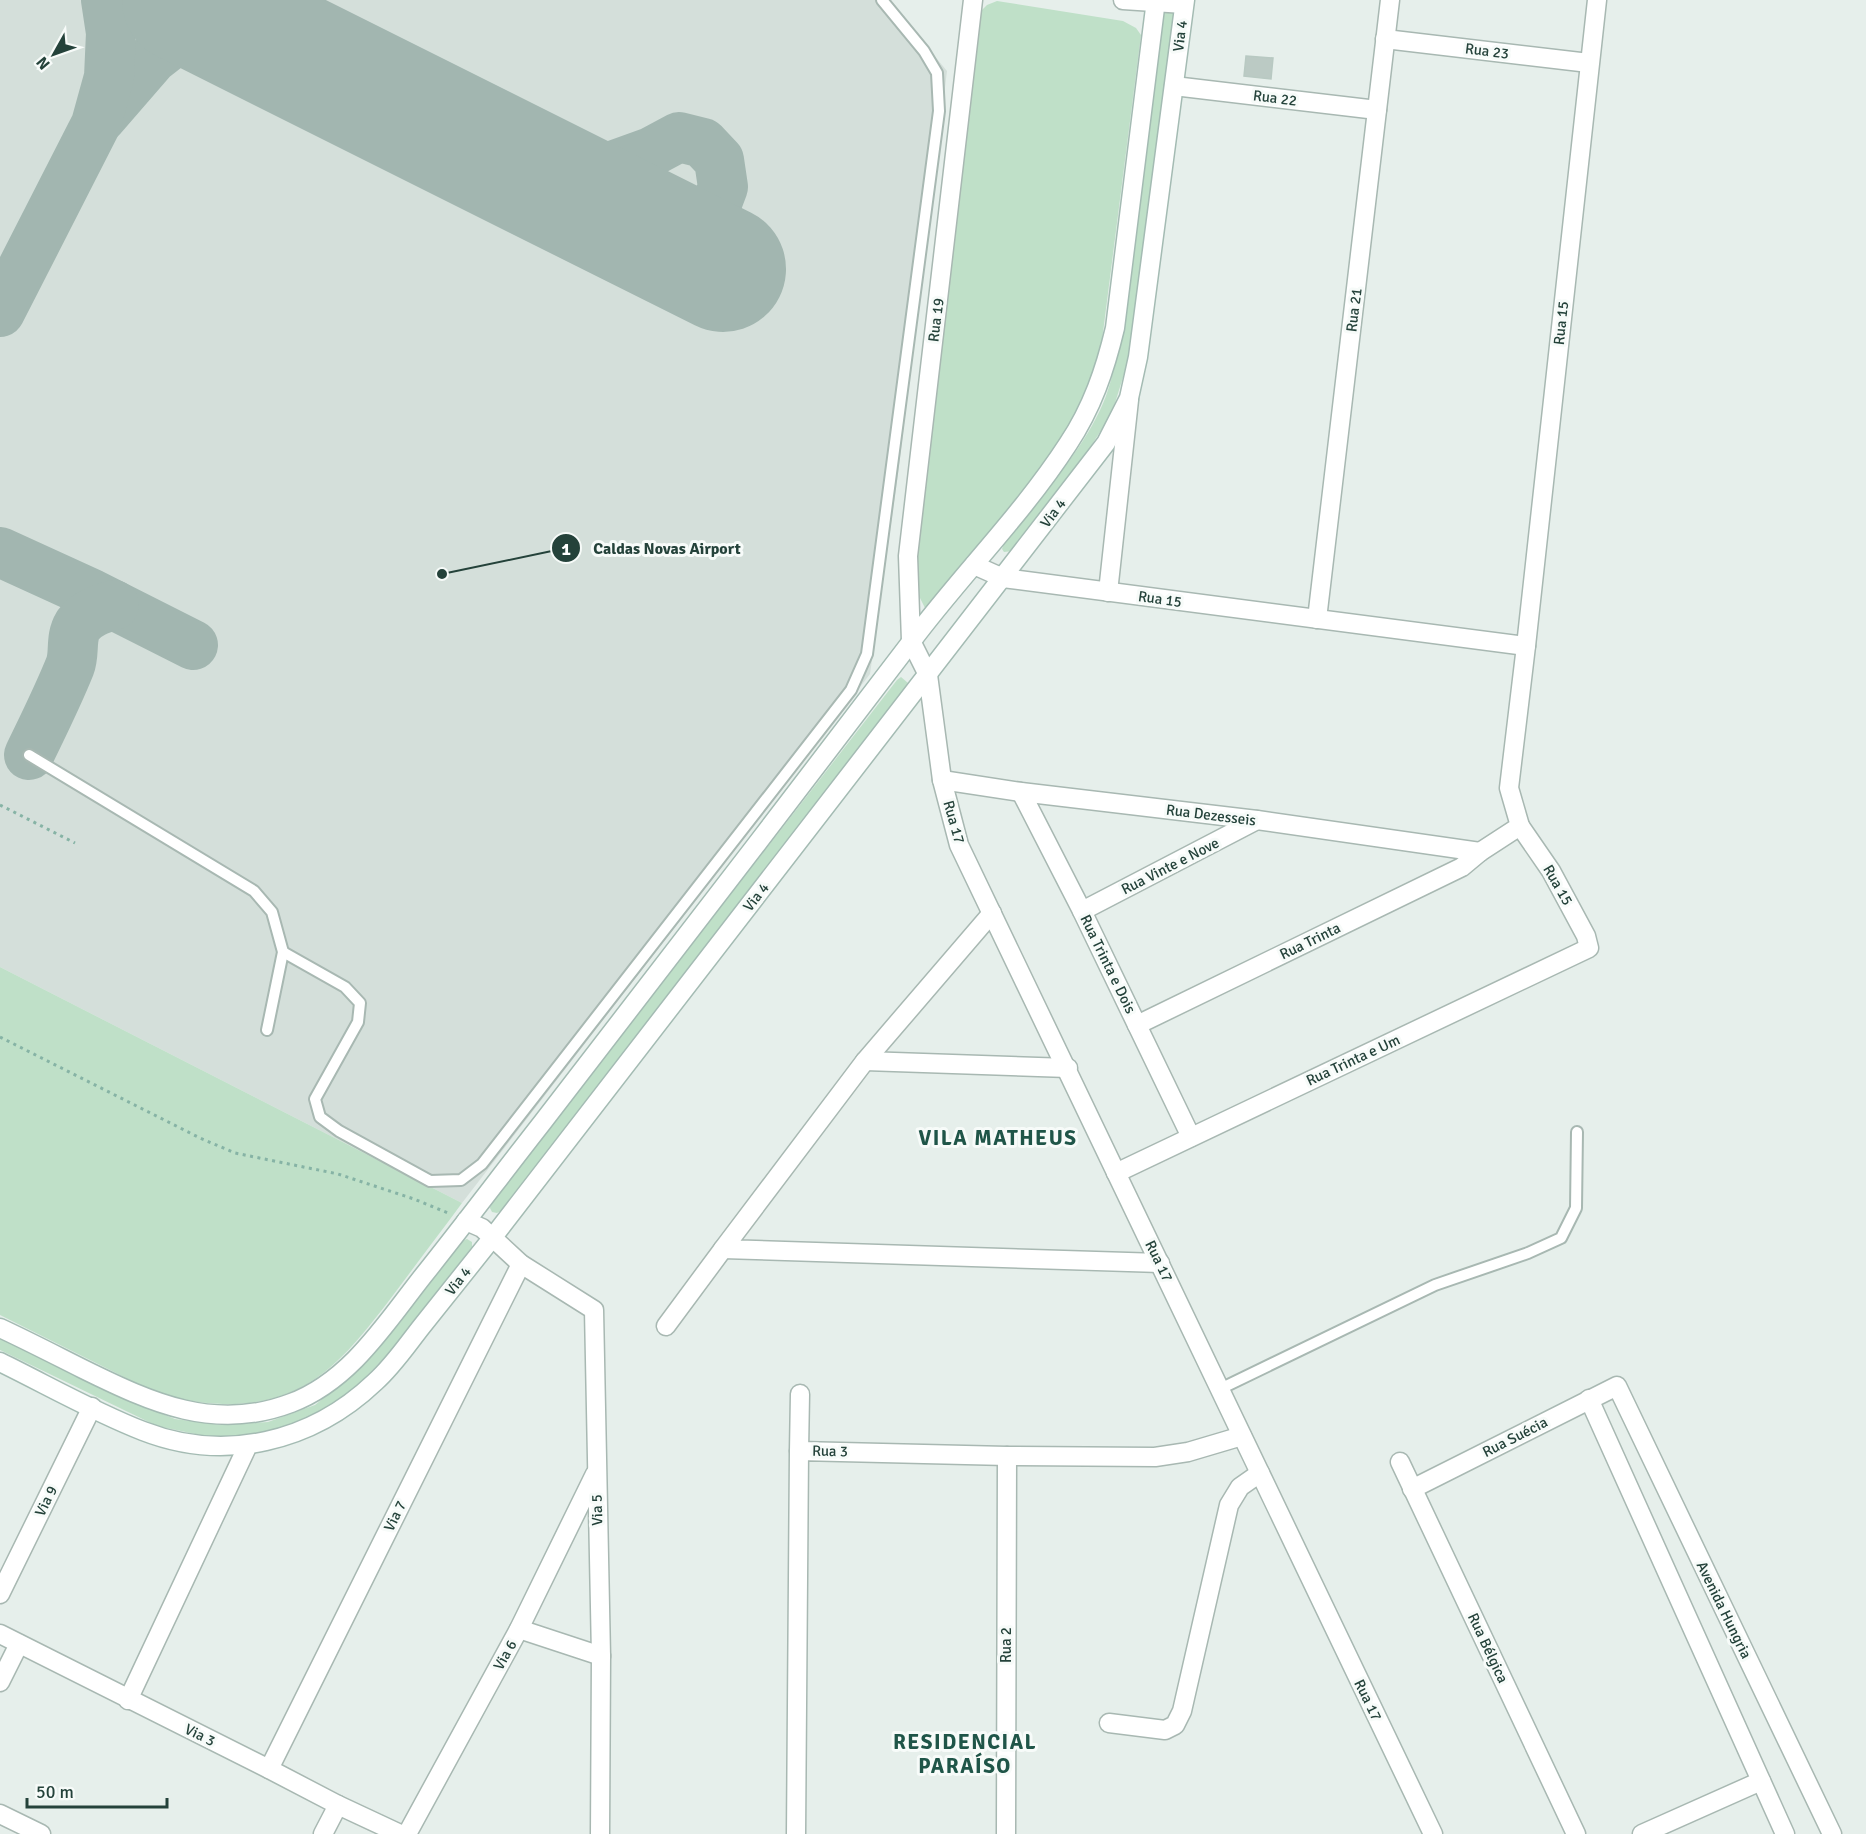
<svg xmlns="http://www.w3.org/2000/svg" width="1866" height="1834" font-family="Signika,sans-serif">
<rect width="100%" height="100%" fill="#e6efeb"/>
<polygon fill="#d4dfda" points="0,0 888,0 947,71 898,474 870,674 462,1203 0,967"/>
<g fill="#bfe0c8">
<polygon points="997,1 1123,21 1136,28 1141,35 1102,340 1092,375 1078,412 1058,445 927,612 919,596 917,548 981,11 987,5"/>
<path d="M1165,12h8l1,5 -45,341 -14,45 -10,21 -14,22 -78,105 -9,1 -2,-3 2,-5c34,-45 82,-95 102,-148 8,-23 13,-48 17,-72l39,-309z"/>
<polygon points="901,677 908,683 907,687 501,1211 497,1213 492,1212 490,1208 491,1203 897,680"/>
<path d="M0,967l462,236c-22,30 -45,60 -68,91 -48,63 -85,112 -171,110 -25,-1 -49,-5 -72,-14 -16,-7 -32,-16 -49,-24 -34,-17 -68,-34 -102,-51z"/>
<polygon points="467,1239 472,1242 472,1247 389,1353 354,1389 338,1402 302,1422 255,1435 227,1437 205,1436 157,1426 0,1350 0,1337 122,1398 175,1419 221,1425 268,1422 315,1405 355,1372 399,1324 462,1241"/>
</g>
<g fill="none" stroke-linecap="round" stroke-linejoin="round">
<g stroke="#a2b6b0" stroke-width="50">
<polyline points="101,118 153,58 185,33 226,21"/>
<polyline points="528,172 601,170 651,152 679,137 703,143 719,160 723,187 697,256"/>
<polyline points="0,312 96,124 109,77 111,33 106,0"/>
<polyline points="0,552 92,594 193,645"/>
<path d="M29,755c14,-29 29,-59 41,-89 5,-13 0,-28 8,-41 9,-12 23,-16 36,-20"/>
</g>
<polyline stroke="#a2b6b0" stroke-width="126" points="185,0 723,269"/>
</g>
<polygon fill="#bbcac4" stroke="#b8c9c2" stroke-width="1.5" points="1246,56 1273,58 1271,79 1244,76"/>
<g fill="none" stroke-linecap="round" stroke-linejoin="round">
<g stroke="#a8b8b2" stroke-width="14">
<g id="lane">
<polyline points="29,755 254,891 272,912 283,952 267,1030"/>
<polyline points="283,952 345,987 360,1003 358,1022 315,1099 320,1117 339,1131 430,1181 461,1180 482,1164 851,690 867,654 939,111 937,73 924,51 882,0"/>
<polyline points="1220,1389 1435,1285 1528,1253 1561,1238 1576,1208 1577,1132"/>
</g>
</g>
<g stroke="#a8b8b2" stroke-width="21">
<g id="street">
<polyline points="973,0 908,556 911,641 928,675 942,780 959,845 1433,1834"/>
<polyline points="1123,0 1184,4"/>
<polyline points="1385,39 1589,63"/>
<polyline points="1174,86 1377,110"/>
<polyline points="974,565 1003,578 1526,646 1597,0"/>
<polyline points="1108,592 1129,400"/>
<polyline points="1317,619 1390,0"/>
<polyline points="942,780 1021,792 1257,820 1480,852"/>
<polyline points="1021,792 1082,911 1191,1137"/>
<polyline points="1082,911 1257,820"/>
<polyline points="992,913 865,1061 723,1249 1160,1263"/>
<polyline points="1137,1025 1462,867 1480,852 1520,826 1509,788 1526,646"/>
<polyline points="865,1061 1068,1068"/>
<polyline points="1116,1173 1589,948 1586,936 1551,871 1520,826"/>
<polyline points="466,1221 482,1228 521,1264 594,1310 601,1656 600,1834"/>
<polyline points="666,1326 723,1249"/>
<polyline points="1589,1399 1785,1834"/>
<polyline points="799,1451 800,1394"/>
<polyline points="1400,1462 1576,1834"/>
<polyline points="1412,1489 1617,1386 1832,1834"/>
<polyline points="0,1594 92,1407"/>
<polyline points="519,1629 601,1656"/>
<polyline points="0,1634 269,1769 338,1805 400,1834"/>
<polyline points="0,1682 19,1644"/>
<polyline points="128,1700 248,1445"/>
<polyline points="1109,1723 1165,1730 1175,1725 1182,1711 1229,1505 1240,1487 1260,1473"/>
<polyline points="269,1769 521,1264"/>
<polyline points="0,1814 41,1834"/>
<polyline points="323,1834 338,1805"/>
<polyline points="407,1834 519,1629 595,1474"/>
<polyline points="796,1834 799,1451 1007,1456 1155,1457 1188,1452 1242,1436"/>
<polyline points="1006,1834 1007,1456"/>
<polyline points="1642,1834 1761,1781"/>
</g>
</g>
<g stroke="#a4bbb3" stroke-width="21">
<g id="secondary">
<path d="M0,1328c28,13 55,27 83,41 69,34 132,63 208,34 59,-22 95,-80 132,-127 40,-50 79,-102 119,-153 123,-160 247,-320 369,-481 50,-67 111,-127 157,-198 24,-36 37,-74 47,-116l41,-328"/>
<path d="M0,1362c47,23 94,50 143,69 82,32 169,11 232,-49 18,-16 32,-37 47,-56 23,-29 47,-59 71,-89l613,-794 23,-45 9,-41 47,-357"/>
</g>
</g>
<g stroke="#86b3a5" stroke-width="3" stroke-dasharray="3 4.5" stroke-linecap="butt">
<polyline points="0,805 75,843"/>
<polyline points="0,1037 200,1138 235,1153 338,1174 414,1199 448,1213"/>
</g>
<use href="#lane" stroke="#fff" stroke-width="10"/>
<use href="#street" stroke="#fff" stroke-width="18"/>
<use href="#secondary" stroke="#fff" stroke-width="18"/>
</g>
<g text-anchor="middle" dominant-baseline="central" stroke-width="6" stroke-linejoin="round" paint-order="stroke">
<g font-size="15" fill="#24423a" stroke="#f7fbf9">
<text transform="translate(1180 36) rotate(-83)">Via 4</text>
<text transform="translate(1487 51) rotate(7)">Rua 23</text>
<text transform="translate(1275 98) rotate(7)">Rua 22</text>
<text transform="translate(1354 310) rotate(-83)">Rua 21</text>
<text transform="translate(936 320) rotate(-83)">Rua 19</text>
<text transform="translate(1561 323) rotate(-84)">Rua 15</text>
<text transform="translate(1053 513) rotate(-53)">Via 4</text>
<text transform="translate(1160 599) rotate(8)">Rua 15</text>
<text transform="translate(1211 815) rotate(7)">Rua Dezesseis</text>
<text transform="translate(954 822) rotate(74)">Rua 17</text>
<text transform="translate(1170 866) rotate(-27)">Rua Vinte e Nove</text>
<text transform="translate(1558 885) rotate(60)">Rua 15</text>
<text transform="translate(756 897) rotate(-52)">Via 4</text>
<text transform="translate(1310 941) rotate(-26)">Rua Trinta</text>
<text transform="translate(1108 964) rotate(64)">Rua Trinta e Dois</text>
<text transform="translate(1353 1060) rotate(-25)">Rua Trinta e Um</text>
<text transform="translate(1159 1261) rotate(64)">Rua 17</text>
<text transform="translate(458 1281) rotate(-52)">Via 4</text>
<text transform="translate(1515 1437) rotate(-27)">Rua Suécia</text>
<text transform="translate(830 1451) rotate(1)">Rua 3</text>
<text transform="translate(46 1501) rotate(-64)">Via 9</text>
<text transform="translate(597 1510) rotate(-91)">Via 5</text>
<text transform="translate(395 1516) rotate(-64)">Via 7</text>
<text transform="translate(1724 1610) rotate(64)">Avenida Hungria</text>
<text transform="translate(1006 1645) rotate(-90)">Rua 2</text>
<text transform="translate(1488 1648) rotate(65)">Rua Bélgica</text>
<text transform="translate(505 1655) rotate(-61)">Via 6</text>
<text transform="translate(1368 1700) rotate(64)">Rua 17</text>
<text transform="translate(200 1735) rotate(26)">Via 3</text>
</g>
<g font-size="21" font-weight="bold" letter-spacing="1.5" fill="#1f5548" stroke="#f7fbf9">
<text x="998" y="1138">VILA MATHEUS</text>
<text x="965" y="1742">RESIDENCIAL<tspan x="965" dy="24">PARAÍSO</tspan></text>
</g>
</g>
<path fill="none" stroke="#24423a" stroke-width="2" d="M442 574L566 548"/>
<g fill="#24423a" stroke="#f7fbf9" stroke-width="2">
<circle cx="442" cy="574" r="6"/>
<circle cx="566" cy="548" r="15"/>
</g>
<g font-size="18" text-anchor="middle" font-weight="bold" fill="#fff">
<text x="566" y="555">1</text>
</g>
<g font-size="16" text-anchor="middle" font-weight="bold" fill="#24423a" stroke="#f7fbf9" stroke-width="6" stroke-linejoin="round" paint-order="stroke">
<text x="667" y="554">Caldas Novas Airport</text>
</g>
<g transform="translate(54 54) rotate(230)" stroke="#f7fbf9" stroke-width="4.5" paint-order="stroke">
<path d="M0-4.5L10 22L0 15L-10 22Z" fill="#24423a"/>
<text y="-9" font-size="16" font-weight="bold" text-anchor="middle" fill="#24423a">N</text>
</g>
<path d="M27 1798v9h140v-9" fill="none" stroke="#24423a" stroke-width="3"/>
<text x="36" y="1798" font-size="18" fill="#24423a" stroke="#f7fbf9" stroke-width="4.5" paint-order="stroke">50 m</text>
</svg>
